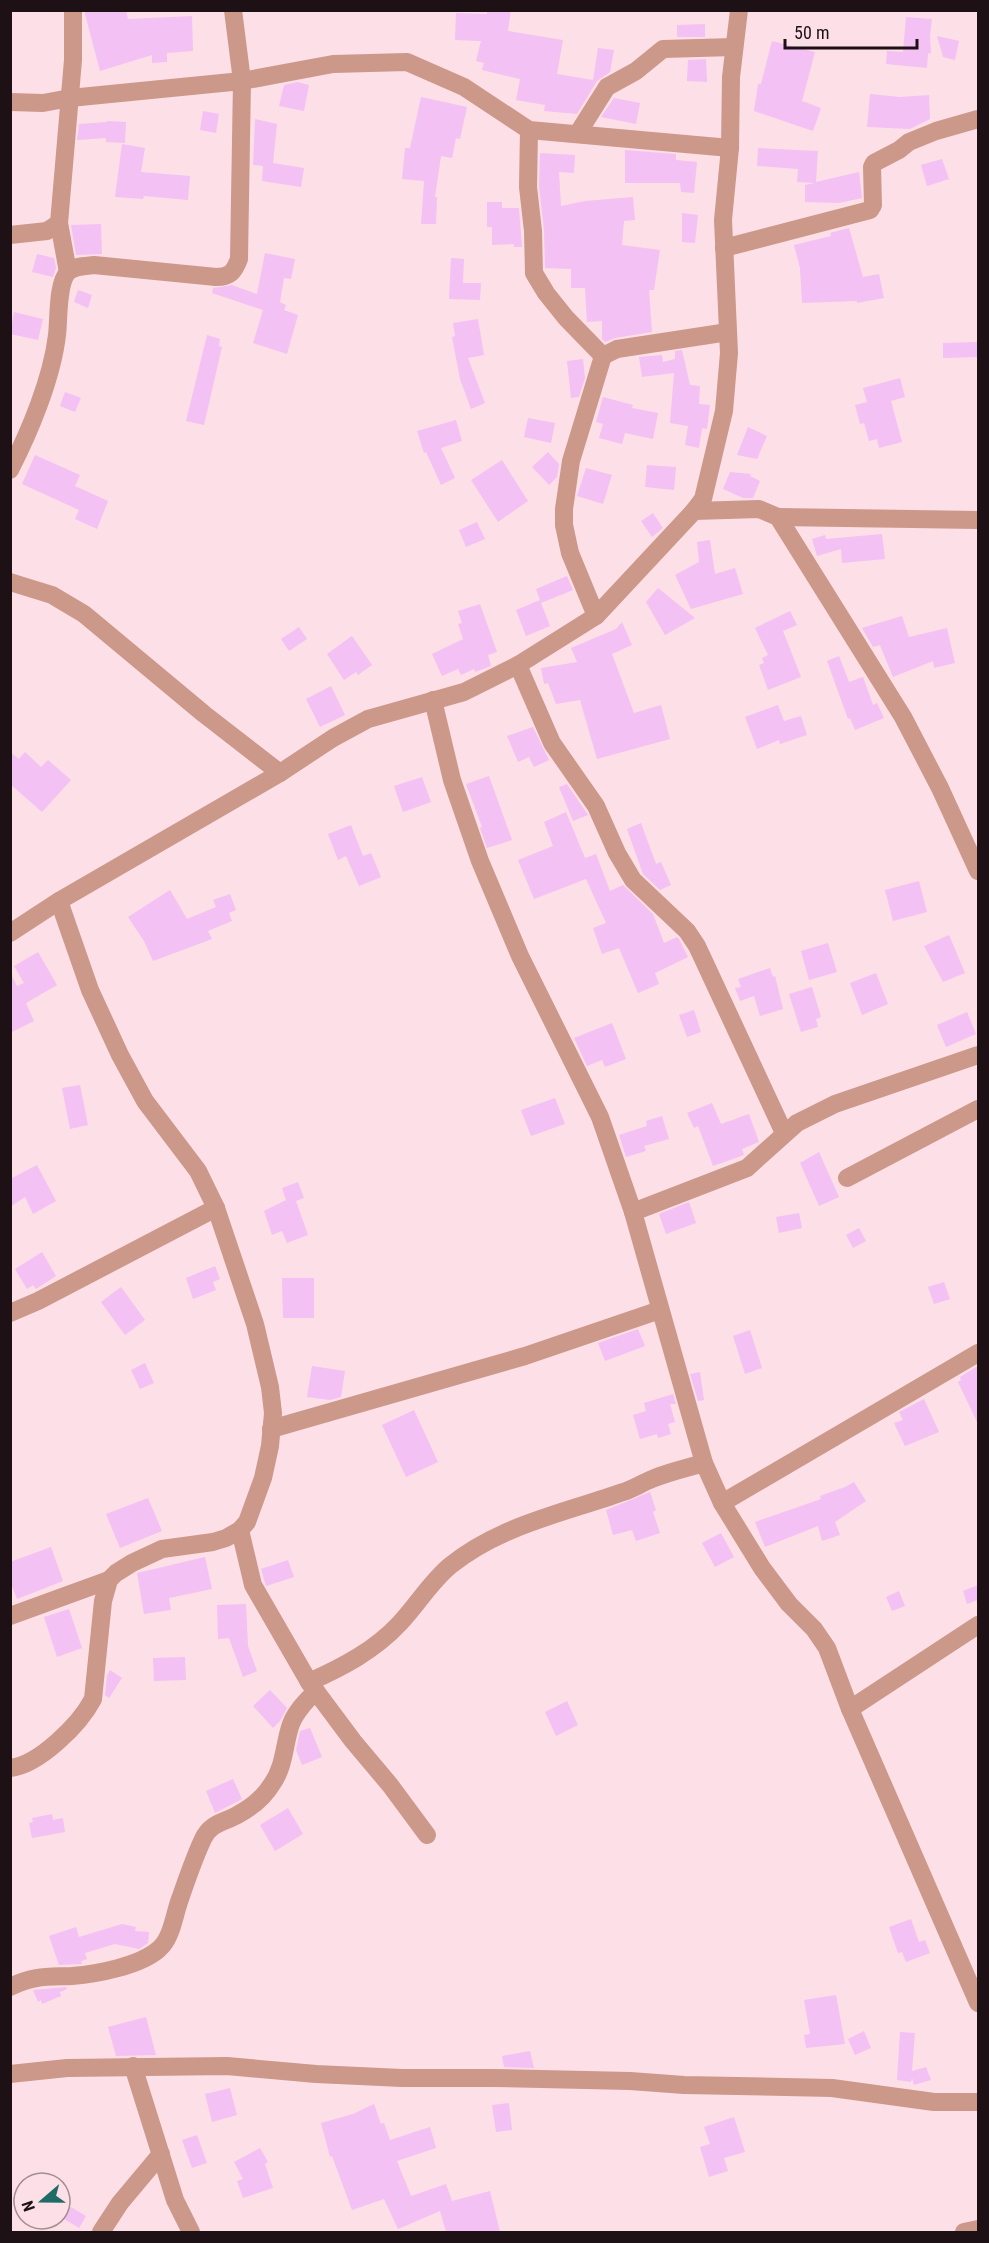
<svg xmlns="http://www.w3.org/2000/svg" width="989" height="2243" font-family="'Roboto Condensed',sans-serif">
<rect width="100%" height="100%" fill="#fddfe7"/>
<g fill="#f3c1f3">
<polygon points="84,10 126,10 128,19 192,16 193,51 167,53 167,62 152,63 152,55 100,71"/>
<polygon points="487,10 511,10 508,31 563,40 557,74 593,80 598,48 614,50 610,72 597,81 577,114 544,111 545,105 516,100 520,79 482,70 484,63 476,61 481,41 455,40 456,13 487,14"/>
<polygon points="906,17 932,19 930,36 931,54 928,53 927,68 886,64 887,51 903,52"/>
<polygon points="705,24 705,37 677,37 677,25"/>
<polygon points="937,36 959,41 955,60 943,57"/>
<polygon points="772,41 815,52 802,101 821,108 813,131 754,111 758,84 761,84"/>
<polygon points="706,59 707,82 687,81 688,60"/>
<polygon points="297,82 309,85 304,111 279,106 284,85"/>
<polygon points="870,94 900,97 929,95 930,119 910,129 867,127"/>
<polygon points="421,97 467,107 460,139 456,138 452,158 441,156 435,197 437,197 436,224 421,224 424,181 402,179 405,148 410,148"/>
<polygon points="614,98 640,103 636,124 601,117"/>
<polygon points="203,111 219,114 216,133 200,130"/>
<polygon points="255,119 277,124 273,163 304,168 301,187 262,181 263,166 253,165"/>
<polygon points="107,121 126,122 125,143 106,142 106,138 77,140 79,124 107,122"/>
<polygon points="122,144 145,148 141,172 190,176 188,200 144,196 143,199 115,197"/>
<polygon points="758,148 818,151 816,182 859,172 862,198 839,203 805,202 805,185 814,183 797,182 798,169 757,166"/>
<polygon points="625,150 676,154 676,160 697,162 694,193 681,192 680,183 625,183"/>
<polygon points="540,153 575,155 574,173 559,172 561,206 585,201 633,197 635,220 624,221 622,245 660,250 654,290 649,290 652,332 615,338 605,342 602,339 602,321 587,322 585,288 571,288 571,269 545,268 544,230 539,186"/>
<polygon points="942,159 949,179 927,186 921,165"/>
<polygon points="487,202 502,202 502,208 519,208 522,247 514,247 514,244 492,245 492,227 487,227"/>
<polygon points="682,213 698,215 695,243 682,242"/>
<polygon points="101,224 102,254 76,255 71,225"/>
<polygon points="849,228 863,277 879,274 884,298 857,303 857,301 802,303 800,268 794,245 831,236 830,233"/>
<polygon points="265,253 295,259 291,279 284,278 280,302 286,305 284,310 298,315 287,354 253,343 263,310 212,293 213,288 232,285 257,294"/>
<polygon points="37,254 54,258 56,268 53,277 32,272"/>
<polygon points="451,258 464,259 463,283 481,283 480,300 449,299"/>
<polygon points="78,290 92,295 88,308 74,302"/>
<polygon points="14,312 43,319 38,340 10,334"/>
<polygon points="478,319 484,355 468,358 485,403 471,409 460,379 452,337 455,336 453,323"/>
<polygon points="207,335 220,339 219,346 222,347 204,425 186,421"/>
<polygon points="978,342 978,357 943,358 943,343"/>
<polygon points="682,350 690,385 700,386 699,404 710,405 707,429 702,428 699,448 685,445 688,426 670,423 674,373 642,377 639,357 662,355 663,362 675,359 675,351"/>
<polygon points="583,359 585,378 579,397 571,398 567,361"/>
<polygon points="900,378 905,397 891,401 902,442 879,448 877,439 869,441 864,423 860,424 855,405 867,402 863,388"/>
<polygon points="65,392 81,398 75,412 60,406"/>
<polygon points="603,397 633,405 632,408 658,413 653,439 625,433 622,444 599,438 603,424 596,422"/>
<polygon points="528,418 555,423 551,443 524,437"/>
<polygon points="456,420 462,441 441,448 455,478 441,485 426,452 424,453 417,431"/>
<polygon points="748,427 767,436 757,459 737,455"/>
<polygon points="548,452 559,464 557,477 549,485 532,467"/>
<polygon points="35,455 80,475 75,486 108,501 97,529 75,519 79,510 22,484"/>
<polygon points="502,460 528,501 498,522 471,480"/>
<polygon points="647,465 676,467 674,490 645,487"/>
<polygon points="586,468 612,475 603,504 577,496"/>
<polygon points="730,472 751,474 750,476 760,481 753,498 743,498 723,489"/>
<polygon points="653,513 663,528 652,537 641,521"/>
<polygon points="477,522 485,539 466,547 459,530"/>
<polygon points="882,534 885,559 842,563 841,549 817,556 812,539 825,535 826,539"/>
<polygon points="710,540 715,574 735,568 743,594 691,609 675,575 699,562 697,542"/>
<polygon points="567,576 573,590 541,603 550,626 526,636 516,610 540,600 536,589"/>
<polygon points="658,588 695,618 665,635 646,602"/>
<polygon points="480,604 497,652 488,655 491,666 475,672 474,669 461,675 458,669 442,676 432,654 463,639 458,624 462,623 458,611"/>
<polygon points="790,611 797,625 783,631 801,677 768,690 759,665 764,663 762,658 768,655 755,628"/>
<polygon points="902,616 909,637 947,628 955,663 934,668 933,661 893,677 880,645 873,647 862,628"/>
<polygon points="622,622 632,645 612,654 634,713 661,705 670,739 597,759 580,700 556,704 548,683 544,684 541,668 577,662 571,648 616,629"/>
<polygon points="299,627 307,639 289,651 281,639"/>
<polygon points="352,636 372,665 358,675 356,672 344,680 327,654"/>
<polygon points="839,656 849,682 863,677 873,705 877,703 884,718 855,730 850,718 848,719 827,661"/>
<polygon points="331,686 345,715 320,727 306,699"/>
<polygon points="778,705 784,721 801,716 807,735 780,744 779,740 757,749 745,717"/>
<polygon points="533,727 549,760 534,767 529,757 518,762 507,736"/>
<polygon points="10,752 19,759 25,752 41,767 48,760 71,780 42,812 10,784"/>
<polygon points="489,776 512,840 487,848 480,828 482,827 466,784"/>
<polygon points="422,777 431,802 403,812 394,786"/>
<polygon points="567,784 588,815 573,821 559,787"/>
<polygon points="566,812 585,858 596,854 610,891 623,885 653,914 664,943 677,937 679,939 688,957 655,973 659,984 638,993 619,948 602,954 593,928 606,923 586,879 534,899 518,860 553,846 544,822"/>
<polygon points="641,823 656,864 661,862 671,885 660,890 643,874 627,829"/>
<polygon points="351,825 363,856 371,853 381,877 359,886 346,856 338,860 328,834"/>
<polygon points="919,881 927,912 893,921 885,890"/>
<polygon points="170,890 187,919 216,907 213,900 230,894 236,910 229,913 232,921 208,931 212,939 153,961 144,941 128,917"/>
<polygon points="949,935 965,973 943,982 924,946"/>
<polygon points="828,943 837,972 809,980 801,951"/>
<polygon points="38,952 57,985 26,1003 34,1021 10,1033 10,972 17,986 24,983 14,966"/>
<polygon points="770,968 773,977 775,976 783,1009 760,1016 754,996 740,1001 735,988 741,987 738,979"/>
<polygon points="876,973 888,1004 862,1015 850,983"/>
<polygon points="812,987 821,1017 816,1019 818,1027 801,1032 789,994"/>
<polygon points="694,1010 701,1032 687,1037 679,1015"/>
<polygon points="967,1012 976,1034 946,1047 937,1025"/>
<polygon points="612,1023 626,1059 605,1067 602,1060 587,1066 574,1038"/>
<polygon points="80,1085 88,1125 70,1129 62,1088"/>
<polygon points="555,1098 565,1124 531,1136 521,1110"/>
<polygon points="712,1103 721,1124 749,1114 759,1142 742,1149 744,1155 713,1166 698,1126 694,1128 687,1113"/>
<polygon points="662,1116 669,1139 644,1146 646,1151 626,1157 619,1135 647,1126 646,1121"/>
<polygon points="819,1152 839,1197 819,1206 800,1163"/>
<polygon points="37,1165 56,1201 33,1214 25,1197 10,1207 10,1179"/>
<polygon points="298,1182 304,1198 296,1201 308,1235 287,1243 282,1231 272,1235 264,1211 286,1200 282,1188"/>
<polygon points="689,1202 696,1223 666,1234 659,1214"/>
<polygon points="799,1213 802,1228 779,1233 776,1217"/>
<polygon points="859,1228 866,1241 853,1248 846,1235"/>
<polygon points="42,1252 56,1276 36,1289 33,1285 27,1289 15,1269"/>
<polygon points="215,1266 220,1279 213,1282 216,1290 193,1299 186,1278"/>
<polygon points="282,1278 314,1278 314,1318 283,1318"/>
<polygon points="944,1282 950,1299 934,1304 928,1287"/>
<polygon points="121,1287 145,1320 125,1335 101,1302"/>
<polygon points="638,1329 645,1346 605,1361 598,1343"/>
<polygon points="750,1330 762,1368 745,1374 733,1336"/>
<polygon points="145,1363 154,1383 140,1389 131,1370"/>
<polygon points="312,1366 345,1371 341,1397 330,1400 307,1397"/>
<polygon points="978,1366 978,1424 958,1382 961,1380 960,1377"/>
<polygon points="700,1372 704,1400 698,1401 690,1374"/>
<polygon points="673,1394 676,1404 670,1404 675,1422 668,1424 671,1434 658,1438 657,1434 640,1439 633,1415 646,1411 644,1403"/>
<polygon points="924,1399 939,1432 905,1446 894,1423 903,1420 899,1412"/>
<polygon points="414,1410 438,1462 406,1477 382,1425"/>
<polygon points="854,1482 866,1501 835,1522 840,1535 822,1541 818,1526 765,1547 755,1522 821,1499 820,1496 845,1487"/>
<polygon points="650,1492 656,1510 653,1512 660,1533 636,1541 632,1530 613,1535 606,1510"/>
<polygon points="148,1498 162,1531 120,1548 106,1514"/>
<polygon points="721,1533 734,1557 715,1567 702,1543"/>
<polygon points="51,1547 63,1581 17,1599 10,1581 10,1562"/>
<polygon points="205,1557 212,1589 169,1598 171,1610 144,1614 137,1573"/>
<polygon points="288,1560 294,1577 266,1586 261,1569"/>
<polygon points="978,1585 978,1600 967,1604 963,1591"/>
<polygon points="899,1591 905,1606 892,1611 886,1597"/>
<polygon points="246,1604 248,1646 257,1671 243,1677 229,1638 218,1639 217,1605"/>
<polygon points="69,1609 82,1648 57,1657 44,1617"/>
<polygon points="185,1657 186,1680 154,1681 153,1658"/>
<polygon points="110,1670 122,1678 109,1698 105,1695 107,1676"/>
<polygon points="270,1690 287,1708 280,1721 273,1728 253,1706"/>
<polygon points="567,1701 578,1725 556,1736 545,1712"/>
<polygon points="310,1728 322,1757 302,1765 296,1750 298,1741 300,1731"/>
<polygon points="233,1779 242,1799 215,1813 206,1791"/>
<polygon points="288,1808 303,1834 275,1851 260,1825"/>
<polygon points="52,1814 53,1820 63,1818 65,1832 32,1838 29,1823 33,1822 32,1818"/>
<polygon points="911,1919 919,1942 925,1940 930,1953 906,1962 902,1952 898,1953 889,1927"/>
<polygon points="122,1924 136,1927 135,1931 149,1932 148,1943 139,1949 115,1944 85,1953 87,1959 81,1961 82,1964 59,1965 49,1936 76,1927 79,1937"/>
<polygon points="66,1987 67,1989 60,1992 61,1996 42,2004 41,2000 38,2002 33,1990"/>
<polygon points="836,1995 845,2044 806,2048 804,2035 810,2034 804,2000"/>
<polygon points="146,2017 156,2055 116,2056 108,2027"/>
<polygon points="864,2031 871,2048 855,2055 848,2039"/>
<polygon points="900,2032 915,2033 912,2071 926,2067 931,2080 914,2085 912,2078 911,2082 897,2080"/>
<polygon points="530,2051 534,2068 504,2067 502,2056"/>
<polygon points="230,2088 237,2115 212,2122 205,2094"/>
<polygon points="509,2103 512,2130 496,2132 492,2105"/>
<polygon points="374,2104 381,2124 384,2123 390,2140 430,2127 436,2148 397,2161 411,2196 446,2184 452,2201 490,2191 500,2232 446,2232 440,2211 398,2229 384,2199 352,2210 332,2156 330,2157 321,2123 353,2114"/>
<polygon points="734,2117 745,2152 724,2158 728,2171 709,2177 700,2147 710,2144 704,2127"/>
<polygon points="197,2135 207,2163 192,2168 182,2140"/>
<polygon points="260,2148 268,2162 265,2164 273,2188 243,2198 237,2181 243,2179 234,2162"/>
<polygon points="71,2207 86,2216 79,2228 64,2219"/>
</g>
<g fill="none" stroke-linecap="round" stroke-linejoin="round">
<g stroke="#cc988a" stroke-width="18">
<polyline points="10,102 43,103 70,98 242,81 333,64 407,62 464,87 529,130 730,148"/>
<polyline points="529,130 528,187 533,231 534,273 546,293 566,318 603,356"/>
<polyline points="578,133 607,87 636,71 663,49 734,47"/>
<polyline points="10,235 47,231 59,223"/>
<polyline points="724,248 870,210 873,205 872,167 874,163 899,150 909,142 936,131 978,119"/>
<polyline points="68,272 59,223 73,60 73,10"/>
<path d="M10,470c20,-39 42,-92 47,-135 2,-15 0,-52 11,-63 6,-6 17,-6 26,-7l122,12c14,0 18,-5 23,-18l3,-178 -9,-71"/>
<polyline points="694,511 759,509 778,517 903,717 940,788 978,871"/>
<polyline points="778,517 978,520"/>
<polyline points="10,582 52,595 84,614 204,714 280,773"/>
<polyline points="596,616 570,553 564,525 564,509 571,461 603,356 617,349 728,332"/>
<polyline points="518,665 552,743 596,806 617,853 633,880 687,931 697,946 784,1133"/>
<polyline points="433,700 452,780 480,861 520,956 600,1117 633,1212 704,1463 722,1503 762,1568 789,1604 814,1629 827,1648 850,1709 978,2003"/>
<polyline points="10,933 59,901 280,773 333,738 368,719 464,692 518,665 596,616 694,511 703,499 724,411 729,353 723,220 730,148 731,77 739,10"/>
<polyline points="847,1178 978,1109"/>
<polyline points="633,1212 747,1168 797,1123 835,1104 978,1055"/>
<polyline points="10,1313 38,1301 216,1208"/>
<polyline points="271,1429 525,1356 660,1310"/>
<polyline points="722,1503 978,1353"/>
<polyline points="240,1530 253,1585 309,1682 353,1741 390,1785 427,1835"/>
<polyline points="10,1616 109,1580"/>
<path d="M309,1682c34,-15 66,-32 91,-59 18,-19 31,-42 51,-58 50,-40 113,-52 172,-73 10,-3 19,-9 29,-13 17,-7 35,-11 52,-16"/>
<polyline points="850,1709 978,1625"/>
<path d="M10,1768c29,-3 70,-44 83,-69l10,-98 6,-21 7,-7 16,-10 30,-14 51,-7 13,-4 14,-8 7,-8 16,-44 7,-32 3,-33 -3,-26 -15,-63 -39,-116 -18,-37 -53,-70 -25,-46 -30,-65 -31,-89"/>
<path d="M10,1987c24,-12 38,-10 62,-11 25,-2 68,-10 87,-27 13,-11 15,-34 21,-50 7,-20 14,-41 23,-60 8,-17 21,-16 36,-25 13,-7 25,-17 33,-30 13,-18 12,-41 19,-60 5,-13 16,-24 25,-33"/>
<polyline points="133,2066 175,2200 191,2232"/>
<polyline points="10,2074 67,2068 227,2066 316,2074 402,2078 493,2078 630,2081 684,2085 832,2088 934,2102 978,2102"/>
<polyline points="101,2232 120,2203 161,2154"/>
<polyline points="964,2232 978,2229"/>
</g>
</g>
<rect width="989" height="2243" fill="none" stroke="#1e1115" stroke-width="24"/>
<g transform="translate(42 2201) rotate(250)"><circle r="28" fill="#fddfe7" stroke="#a48d93" stroke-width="1.5"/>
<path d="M0-4.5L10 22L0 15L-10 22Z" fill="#216b66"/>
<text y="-9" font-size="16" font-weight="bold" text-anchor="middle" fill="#1e1115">N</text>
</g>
<path d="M785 39v9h132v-9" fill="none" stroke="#1e1115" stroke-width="3"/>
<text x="794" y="39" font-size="18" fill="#1e1115" stroke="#fddfe7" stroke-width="4.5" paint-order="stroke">50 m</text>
</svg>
